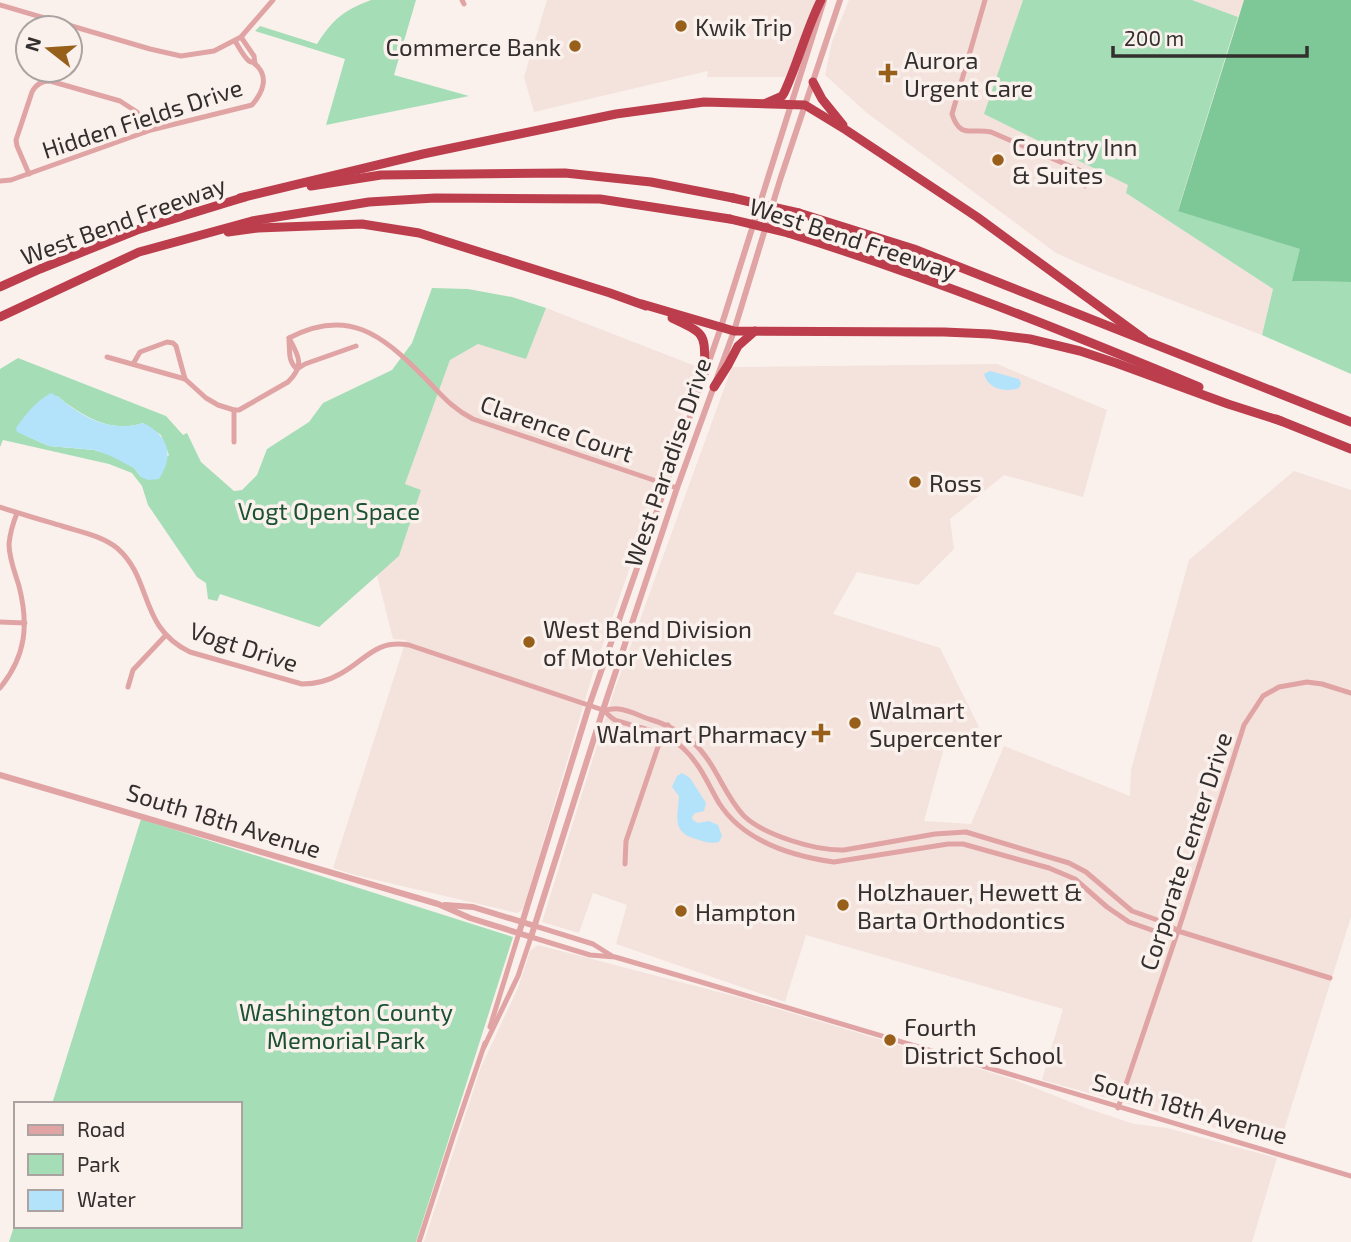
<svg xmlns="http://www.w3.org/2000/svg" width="1351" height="1242" font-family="'Exo 2',sans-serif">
<rect width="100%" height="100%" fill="#faf1ed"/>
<g fill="#f4e2dc">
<polygon points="547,0 816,0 786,77 707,77 708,71 534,112 524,77"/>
<polygon points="849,0 1023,0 985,114 1129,185 1126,193 1273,289 1262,335 1099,272 1056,253 867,113 825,75 832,42"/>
<polygon points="1192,0 1244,0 1238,17"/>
<polygon points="546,308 698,367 687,404 593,673 524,907 521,911 517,913 355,875 333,868 406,640 393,639 377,575 399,556 421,490 405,484 450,360 478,344 526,358"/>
<polygon points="997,364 1107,410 1083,497 1004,475 950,519 954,549 918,585 857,572 833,614 940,648 979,727 945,744 924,821 971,824 1004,746 1130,796 1131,770 1189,560 1294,471 1351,490 1351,917 1279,1146 1042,1080 1063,1009 806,935 785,1002 616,944 627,905 593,893 579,933 542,922 613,694 732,367"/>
<polygon points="538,945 738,997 986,1071 1015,1080 1086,1108 1134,1124 1167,1128 1277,1158 1252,1242 424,1242 481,1067 518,988 530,951"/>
</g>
<g fill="#a5ddb7" fill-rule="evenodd">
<path d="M371,0h45l-22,75 75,21 -143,29 19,-66 -90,-28 5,-5 57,18c15,-24 27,-34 54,-44z"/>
<polygon points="1023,0 1192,0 1238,17 1178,210 1301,249 1293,281 1351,282 1351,374 1262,335 1273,289 1126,193 1128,185 984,114"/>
<path d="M432,288l36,1 44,8 34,11 -20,51 -48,-15 -28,16 -45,124 16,6 -22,66 -80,71 -99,-33 -3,7 -9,-2 -2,-16 -9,-6 -49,-72 -6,-19 -10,-13 -23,-9 -106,-24 -3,7v-78l18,-11 148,58 17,19 4,-2 14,29 33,29 8,-1 15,-15 10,-26 42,-27 14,-19 69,-33 20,-27zM57,396c24,19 53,38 86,27l18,12 8,20 -28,22 -7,-9 -23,-13 -17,-5 -45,-4 -25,-11z"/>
<polygon points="141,819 513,937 416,1242 9,1242 16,1220 16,1226 240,1226 240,1104 52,1104"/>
</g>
<polygon fill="#7ec797" points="1244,0 1351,0 1351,282 1292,281 1300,249 1178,211"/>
<g fill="#b2e3fb">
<path d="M990,371l29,8 2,4 -2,5c-13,5 -31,1 -35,-14z"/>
<path d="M51,393c9,4 15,11 23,16 20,14 45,22 69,14 25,12 32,32 16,56l-11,1 -7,-3 -7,-9 -23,-12 -16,-6 -46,-4 -32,-14 -1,-4c10,-14 20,-27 35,-35z"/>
<path d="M682,773l8,5 16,25 -2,8 -9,2 -3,4 1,3 5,3 11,-2 9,4 4,11 -3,6c-8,2 -14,0 -23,-3 -25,-7 -18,-23 -17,-43l-7,-9 5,-11z"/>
</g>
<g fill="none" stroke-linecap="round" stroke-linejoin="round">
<g stroke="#e1a4a5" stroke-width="5">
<polyline points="462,0 464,4"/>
<path d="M985,0l-33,114c8,25 19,14 39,18l88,38 7,6 -1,10"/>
<polyline points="0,5 150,49 181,56 214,51 241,37 273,0"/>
<polyline points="241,37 254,56 255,64"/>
<path d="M29,174l-12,-28 -1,-6 16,-48c4,-8 10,-11 18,-11l70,20 17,11 8,20"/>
<path d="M0,181l11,-1 140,-50 101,-25c11,-13 18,-29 2,-42 -1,-1 -4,-1 -5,-2 -6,-5 -10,-14 -14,-20"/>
<path d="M289,338c59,-31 93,-3 134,38 18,18 28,32 50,43l204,69"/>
<path d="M289,341c1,11 -1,21 8,28"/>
<path d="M107,357l78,22 21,19 12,7 16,5h5l49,-28c17,-17 11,-25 1,-44"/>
<polyline points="133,364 140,352 167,342 173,343 176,346 185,379"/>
<polyline points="297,369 305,364 356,346"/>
<polyline points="234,410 234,442"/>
<path d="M0,507c21,7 42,13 62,19 19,6 40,10 55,22 36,31 21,79 73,104l112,32c13,0 26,-3 38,-10 25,-13 35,-35 69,-29l194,65c4,3 8,8 12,10 5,2 11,3 16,5 19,5 38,10 53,24 16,15 24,35 35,54 25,39 72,53 115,59l114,-18h15l86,24 26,11 32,28 22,15 31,11 18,-2"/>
<polyline points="0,622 25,623"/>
<polyline points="128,687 133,670 166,635"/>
<path d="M0,688c26,-32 29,-63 19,-102 -4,-13 -10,-28 -10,-42 1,-11 4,-21 8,-31"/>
<path d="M603,710c4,0 11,-2 16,-1 10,1 21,7 30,10 23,7 43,18 57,38 14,19 21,41 38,59 20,19 72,35 100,34l91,-16 31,-2 103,31 17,9 46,39 31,11 15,9 152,47"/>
<polyline points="625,864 626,841 662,735 668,725"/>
<polyline points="535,926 593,944 612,956"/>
<polyline points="490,1027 519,933"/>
<polyline points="484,1047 518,976 531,937 590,955 615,957 701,982 1351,1176"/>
<polyline points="1118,1108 1183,916 1244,725 1263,696 1279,687 1307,682 1322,684 1351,693"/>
<polyline points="419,1242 453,1137 485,1043"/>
</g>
<g stroke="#e1a4a5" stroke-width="6">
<polyline points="0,775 438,904 470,918 531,937 603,710 677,488 734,331 780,180 840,0"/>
<polyline points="445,905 473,907 535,926"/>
<polyline points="519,933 589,706 721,327 824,0"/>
</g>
<g stroke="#bc3e4d" stroke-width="9">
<polyline points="813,82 822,99 843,125"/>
<path d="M766,103l16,-7 2,-3c14,-30 22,-63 37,-93"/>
<polyline points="311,186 381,175 565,173 651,182 733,198"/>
<polyline points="240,198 423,154 616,114 704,102 805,105 846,130 977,217 1144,339"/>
<polyline points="799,213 914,249 1351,422"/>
<polyline points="228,232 258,228 362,224 419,233 610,293 646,306"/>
<path d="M788,233c139,43 276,98 411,154"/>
<polyline points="0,287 40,269 137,230 245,197"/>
<polyline points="642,304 734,331 944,332 990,334 1030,339 1080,351 1116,363 1228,404 1281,421"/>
<polyline points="0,317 139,252 252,221 369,202 435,198 600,199 730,219"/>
<path d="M672,318c36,17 32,15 33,54"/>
<polyline points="714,387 728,365 738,346 755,331"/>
<polyline points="1276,419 1351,449"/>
</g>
<g stroke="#bc3e4d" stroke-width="9">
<polyline points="733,198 799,213"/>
<polyline points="730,219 788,233"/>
</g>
</g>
<g fill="#975f1a" stroke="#faf1ed" stroke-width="2.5">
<circle cx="681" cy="26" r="7"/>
<circle cx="575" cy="46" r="7"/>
<path d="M884.5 62.5h7v7h7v7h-7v7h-7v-7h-7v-7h7z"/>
<circle cx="998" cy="160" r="7"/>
<circle cx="915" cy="482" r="7"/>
<circle cx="529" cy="642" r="7"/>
<circle cx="855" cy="723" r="7"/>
<path d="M817.5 722.5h7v7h7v7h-7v7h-7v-7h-7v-7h7z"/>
<circle cx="843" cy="905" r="7"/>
<circle cx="681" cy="911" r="7"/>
<circle cx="890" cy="1040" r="7"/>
</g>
<g text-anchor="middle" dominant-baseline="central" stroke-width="7" stroke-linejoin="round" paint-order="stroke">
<g font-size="24" fill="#332f2e" stroke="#faf1ed" text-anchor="start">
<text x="695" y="26">Kwik Trip</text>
<text x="561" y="46" text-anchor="end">Commerce Bank</text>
<text x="904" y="59">Aurora<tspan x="904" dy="28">Urgent Care</tspan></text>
<text x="1012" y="146">Country Inn<tspan x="1012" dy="28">&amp; Suites</tspan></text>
<text x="929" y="482">Ross</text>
<text x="543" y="628">West Bend Division<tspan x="543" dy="28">of Motor Vehicles</tspan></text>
<text x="869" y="709">Walmart<tspan x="869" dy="28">Supercenter</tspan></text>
<text x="807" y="733" text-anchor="end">Walmart Pharmacy</text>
<text x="857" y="891">Holzhauer, Hewett &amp;<tspan x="857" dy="28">Barta Orthodontics</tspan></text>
<text x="695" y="911">Hampton</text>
<text x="904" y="1026">Fourth<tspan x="904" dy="28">District School</tspan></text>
</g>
<g font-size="24" fill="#332f2e" stroke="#faf1ed">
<text transform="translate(142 118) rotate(-18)">Hidden Fields Drive</text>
<text transform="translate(123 220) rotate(-20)">West Bend Freeway</text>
<text transform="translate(853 238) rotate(18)">West Bend Freeway</text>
<text transform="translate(557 428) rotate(19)">Clarence Court</text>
<text transform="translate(667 462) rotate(-71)">West Paradise Drive</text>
<text transform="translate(244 646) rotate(18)">Vogt Drive</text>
<text transform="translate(224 820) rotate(17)">South 18th Avenue</text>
<text transform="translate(1185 851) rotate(-72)">Corporate Center Drive</text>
<text transform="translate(1190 1108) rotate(16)">South 18th Avenue</text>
</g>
<g font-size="24" fill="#1b5232" stroke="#faf1ed">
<text x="329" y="510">Vogt Open Space</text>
<text x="346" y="1011">Washington County<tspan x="346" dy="28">Memorial Park</tspan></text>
</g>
</g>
<rect x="14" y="1102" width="228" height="126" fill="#faf1ed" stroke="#aaa3a1" stroke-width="2"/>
<rect x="28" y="1125" width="35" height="10" fill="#e1a4a5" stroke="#aaa3a1" stroke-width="2"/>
<text x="77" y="1137" font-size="21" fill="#332f2e">Road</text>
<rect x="28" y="1154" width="35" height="21" fill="#a5ddb7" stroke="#aaa3a1" stroke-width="2"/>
<text x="77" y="1172" font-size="21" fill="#332f2e">Park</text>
<rect x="28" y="1190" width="35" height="21" fill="#b2e3fb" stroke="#aaa3a1" stroke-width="2"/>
<text x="77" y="1207" font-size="21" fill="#332f2e">Water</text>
<g transform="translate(49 49) rotate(287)"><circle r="33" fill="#faf1ed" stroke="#aaa3a1" stroke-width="2"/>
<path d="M0-5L12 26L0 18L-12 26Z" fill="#975f1a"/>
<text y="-10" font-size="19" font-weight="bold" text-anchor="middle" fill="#332f2e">N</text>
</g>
<path d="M1113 46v10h194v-10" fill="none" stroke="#332f2e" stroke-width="3.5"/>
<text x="1124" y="46" font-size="21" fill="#332f2e" stroke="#faf1ed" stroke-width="5" paint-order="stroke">200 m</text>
</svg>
